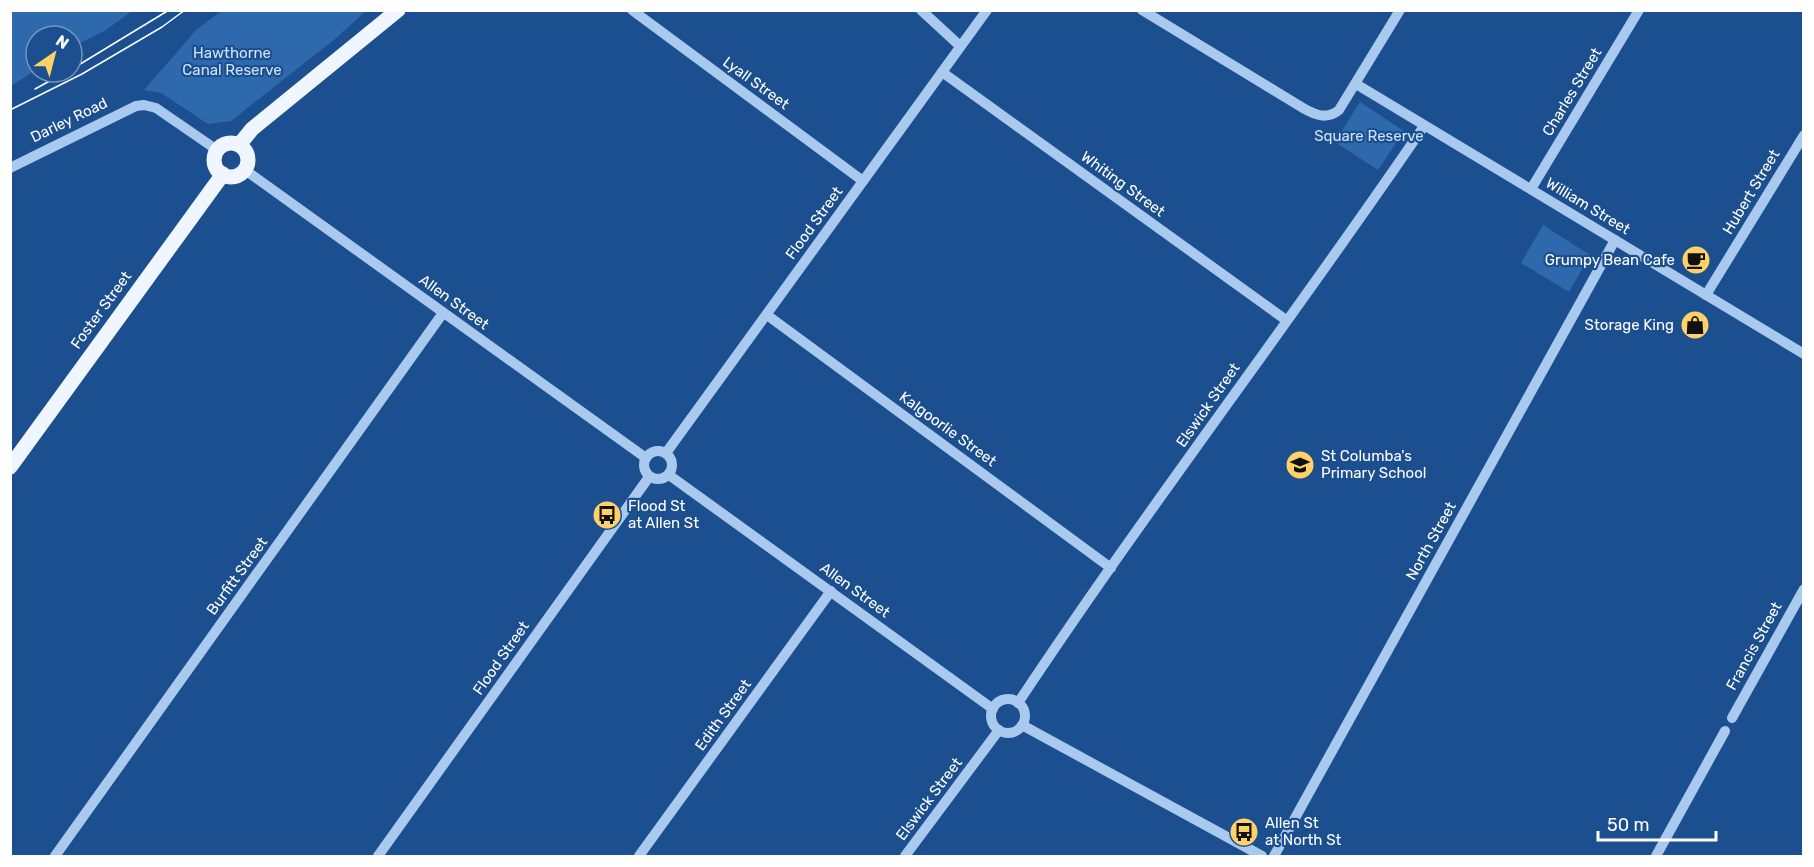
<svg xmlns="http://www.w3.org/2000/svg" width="1814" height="867" font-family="Rubik,sans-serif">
<rect width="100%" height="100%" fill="#1b4f8f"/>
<g fill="#2e69ad">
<polygon points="11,10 132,10 132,11 106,30 72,47 72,36 36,36 36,70 11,86"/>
<polygon points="221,11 221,10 366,11 335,39 231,121 208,124 161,93 144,90 197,29"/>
<polygon points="1360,102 1404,131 1378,170 1335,142"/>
<polygon points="1543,225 1590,255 1569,292 1521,263"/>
</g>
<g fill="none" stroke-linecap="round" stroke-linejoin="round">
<g stroke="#a9c9ee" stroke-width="10">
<polyline points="632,10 863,181"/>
<polyline points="921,10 960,46"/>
<path d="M1142,10l161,98c12,7 24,12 36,2l61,-100"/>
<polyline points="942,72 1286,320"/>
<polyline points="1356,84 1804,354"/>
<polyline points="10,168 136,106 144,105 156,108 217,150"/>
<polyline points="245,170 646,458"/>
<polyline points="1531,189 1639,10"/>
<polyline points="1706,295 1804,135"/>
<polyline points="767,315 1111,568"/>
<circle cx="658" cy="465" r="14"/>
<polyline points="666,453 987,10"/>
<polyline points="669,475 993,709"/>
<circle cx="1008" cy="716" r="17"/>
<path d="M1018,703c130,-196 274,-383 406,-577"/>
<polyline points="1732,718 1804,589"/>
<polyline points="1022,725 1262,856"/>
<polyline points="55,856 443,313"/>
<polyline points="378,856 649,477"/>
<polyline points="639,856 831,591"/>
<polyline points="905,856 999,730"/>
<polyline points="1274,856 1615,240"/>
<polyline points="1656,856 1725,731"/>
</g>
<g stroke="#f0f6ff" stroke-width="15">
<circle cx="231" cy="160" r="17"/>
<polyline points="239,145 252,129 398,10"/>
<polyline points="10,467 223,174"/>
</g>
<g stroke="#fff" stroke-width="1.5">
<polyline points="72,69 169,10"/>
<polyline points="35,89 66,72"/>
<polyline points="10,110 82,74 162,27 185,10"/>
</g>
</g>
<defs>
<g id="cafe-disc" transform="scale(1.5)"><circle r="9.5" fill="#ffd166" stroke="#1b4f8f"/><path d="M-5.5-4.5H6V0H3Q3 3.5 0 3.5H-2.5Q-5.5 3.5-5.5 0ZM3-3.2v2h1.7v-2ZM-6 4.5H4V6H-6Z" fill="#111"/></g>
<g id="shop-disc" transform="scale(1.5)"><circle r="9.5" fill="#ffd166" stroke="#1b4f8f"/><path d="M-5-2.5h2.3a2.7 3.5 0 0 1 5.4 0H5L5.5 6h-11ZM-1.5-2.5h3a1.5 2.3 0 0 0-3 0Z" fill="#111"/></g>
<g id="school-disc" transform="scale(1.5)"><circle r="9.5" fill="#ffd166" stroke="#1b4f8f"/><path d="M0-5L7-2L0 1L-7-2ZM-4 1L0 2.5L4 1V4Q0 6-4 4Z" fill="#111"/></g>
<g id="bus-disc" transform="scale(1.5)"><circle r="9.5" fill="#ffd166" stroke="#1b4f8f"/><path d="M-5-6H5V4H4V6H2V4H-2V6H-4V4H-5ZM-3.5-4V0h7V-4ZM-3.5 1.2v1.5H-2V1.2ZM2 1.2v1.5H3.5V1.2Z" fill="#111"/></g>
</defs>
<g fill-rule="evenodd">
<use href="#cafe-disc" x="1696" y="260"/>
<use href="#shop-disc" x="1695" y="325"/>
<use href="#school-disc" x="1300" y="465"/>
<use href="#bus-disc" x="607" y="515"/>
<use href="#bus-disc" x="1244" y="832"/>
</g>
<g text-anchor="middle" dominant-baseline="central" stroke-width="4.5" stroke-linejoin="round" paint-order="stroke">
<g font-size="15" fill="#cfe3fa" stroke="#1b4f8f">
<text x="232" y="53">Hawthorne<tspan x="232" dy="17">Canal Reserve</tspan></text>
<text x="1369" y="136">Square Reserve</text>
</g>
<g font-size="15" fill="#fff" stroke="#1b4f8f">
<text transform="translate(756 83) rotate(36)">Lyall Street</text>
<text transform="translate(1572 92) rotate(-59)">Charles Street</text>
<text transform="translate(69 120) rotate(-26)">Darley Road</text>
<text transform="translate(1123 184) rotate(36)">Whiting Street</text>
<text transform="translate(1751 192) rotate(-59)">Hubert Street</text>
<text transform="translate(1588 206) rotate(31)">William Street</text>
<text transform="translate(814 223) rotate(-54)">Flood Street</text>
<text transform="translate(454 302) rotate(36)">Allen Street</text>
<text transform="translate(101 310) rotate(-54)">Foster Street</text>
<text transform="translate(1208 405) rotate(-55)">Elswick Street</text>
<text transform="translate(948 429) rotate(36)">Kalgoorlie Street</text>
<text transform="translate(1431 541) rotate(-61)">North Street</text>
<text transform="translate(237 576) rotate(-54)">Burfitt Street</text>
<text transform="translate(855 590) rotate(36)">Allen Street</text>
<text transform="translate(1754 646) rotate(-61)">Francis Street</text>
<text transform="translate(501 658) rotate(-55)">Flood Street</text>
<text transform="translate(723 715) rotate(-54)">Edith Street</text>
<text transform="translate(929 799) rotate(-53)">Elswick Street</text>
</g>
<g font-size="15" fill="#fff" stroke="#1b4f8f" text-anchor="start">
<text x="1675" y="260" text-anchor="end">Grumpy Bean Cafe</text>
<text x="1674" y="325" text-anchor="end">Storage King</text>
<text x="1321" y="456">St Columba's<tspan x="1321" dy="17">Primary School</tspan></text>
<text x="628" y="506">Flood St<tspan x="628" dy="17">at Allen St</tspan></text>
<text x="1265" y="823">Allen St<tspan x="1265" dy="17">at North St</tspan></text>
</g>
</g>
<rect width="1814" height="867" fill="none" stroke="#ffffff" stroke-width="24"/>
<g transform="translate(54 54) rotate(35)"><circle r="28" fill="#1b4f8f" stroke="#7695bc" stroke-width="1.5"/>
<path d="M0-4.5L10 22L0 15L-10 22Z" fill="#ffd166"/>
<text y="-9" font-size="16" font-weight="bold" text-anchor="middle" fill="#ffffff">N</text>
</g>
<path d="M1598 831v9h118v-9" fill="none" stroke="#ffffff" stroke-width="3"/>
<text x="1607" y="831" font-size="18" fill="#ffffff" stroke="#1b4f8f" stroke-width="4.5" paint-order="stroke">50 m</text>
</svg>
